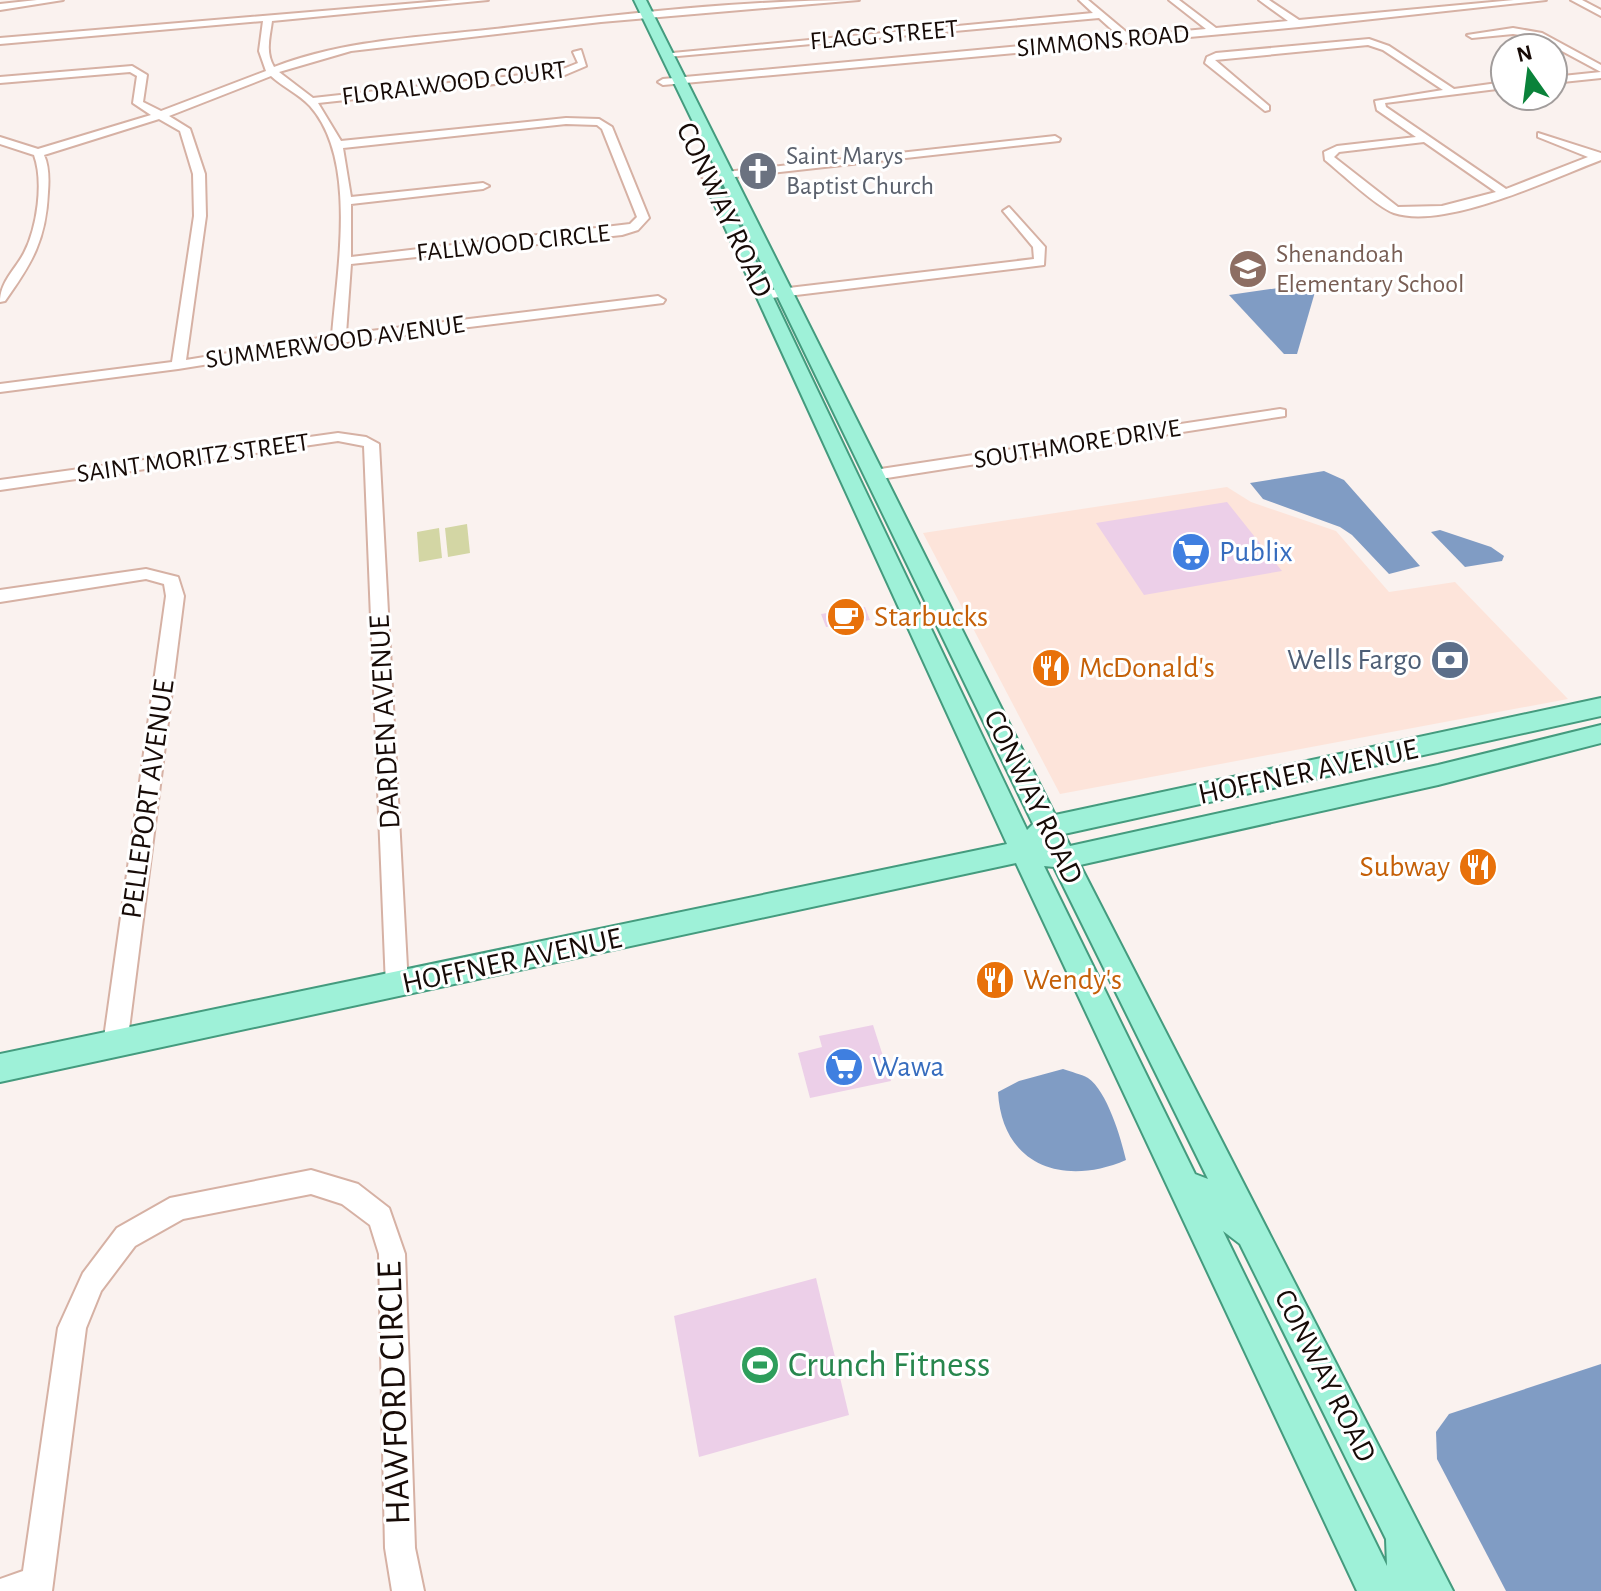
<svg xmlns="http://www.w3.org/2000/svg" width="1601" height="1591" font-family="'Alegreya Sans',sans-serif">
<rect width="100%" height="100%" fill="#faf2ef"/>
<polygon fill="#fde4da" points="1227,487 1251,502 1336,531 1389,592 1455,582 1568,699 1060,794 923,533"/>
<g fill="#d3d6a4">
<polygon points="467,524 470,553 448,557 445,528"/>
<polygon points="439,528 442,558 419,562 417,532"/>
</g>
<g fill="#809cc4">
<polygon points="1299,285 1309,286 1315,292 1297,354 1284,354 1229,295"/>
<polygon points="1324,471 1344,480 1420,566 1389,574 1352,535 1340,527 1263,499 1250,483"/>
<polygon points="1440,530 1491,547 1504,556 1502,561 1465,567 1431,532"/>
<path d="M1063,1069c8,3 18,5 25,9 19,13 33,60 38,82 -62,27 -124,6 -128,-68l21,-11z"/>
<polygon points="1601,1364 1601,1591 1506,1591 1437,1459 1436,1432 1449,1414"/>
</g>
<g fill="#eccfe8">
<polygon points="1227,502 1282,571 1144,595 1096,523"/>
<polygon points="865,607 870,620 826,627 821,614"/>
<polygon points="873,1025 891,1081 810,1098 798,1053 822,1047 819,1036"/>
<polygon points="816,1278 849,1415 699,1457 674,1316"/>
</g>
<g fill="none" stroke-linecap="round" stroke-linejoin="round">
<g stroke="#d6b1a4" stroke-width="4">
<g id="minor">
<polygon points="37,0 63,0 0,10 0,4"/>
<path d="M453,0h35l-216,21c-2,16 -7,31 2,46 70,-27 147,-30 221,-38 120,-14 243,-29 364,-29l-258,22 -250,29 -72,21 34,26 245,-27 20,-8 -5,-11 8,-2 5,16 -26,11 -242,26 23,38 225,-23 33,1 13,8 37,91 -11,12 -16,5 -271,29 -5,70 312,-38 7,4 -2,3 -324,40 -161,26 -178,23v-8l172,-22 22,-146 -1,-42 -13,-43 -21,-12 -115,36c5,11 5,24 4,37 -2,48 -16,71 -43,109l-5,1c0,-20 15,-32 24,-49 13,-25 20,-71 10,-98l-34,-11v-7l38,12 113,-34 -18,-12 4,-27 -7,-4 -130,11v-6l132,-11 15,9 -4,27 18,9 105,-40 -7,-20 4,-30 -263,23v-6zM271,76c12,11 28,18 39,30 48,54 27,163 22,230l-146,24 20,-144 -1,-42 -15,-45 -21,-13zM566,124l31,1 5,4 35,88 -7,7 -279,33v-53l132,-15 6,-3 -6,-3 -132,14 -8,-49z"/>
<polygon points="1079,0 1088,0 1131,36 1206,29 1169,0 1179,0 1216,28 1288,21 1259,0 1269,0 1299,20 1514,0 1546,0 1299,27 663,85 658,82 663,79 1120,37 1099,18 667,57 662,54 1093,13"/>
<polygon points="1571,0 1582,0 1601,10 1601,16"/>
<polygon points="1513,28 1542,33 1601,65 1601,72 1536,37 1513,34 1472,38 1467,35"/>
<path d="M1369,39l20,7 65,43 51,-7v6l-120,15 1,4 120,82 82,-32 -50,-20v-4l63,20v7c-50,19 -156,70 -207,53 -16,-5 -54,-41 -69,-53l-1,-8 13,-6 79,-9 -39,-27 -2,-9 68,-11 -60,-40 -15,-5 -153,15 54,46v4l-4,1 -60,-48 2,-6 9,-4zM1424,142l72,50 -54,14 -44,1 -64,-50 5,-5z"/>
<polygon points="1601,72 1601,78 1553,83 1553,77"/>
<polygon points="1055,136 1060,139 1059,141 708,180 702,177 708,174"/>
<polygon points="1009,207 1045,247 1044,265 763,299 757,295 763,291 1034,259 1033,247 1003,211"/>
<polygon points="1280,409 1285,410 1285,416 874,480 866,475 874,470"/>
<polygon points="338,433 366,437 379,444 408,986 405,993 397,996 389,993 386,986 364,446 338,441 0,490 0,480"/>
<polygon points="146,569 178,577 184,596 127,1045 123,1052 115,1056 107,1052 103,1045 166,596 164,584 146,579 0,602 0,590"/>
<polygon points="311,1170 358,1184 389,1208 405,1254 415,1548 424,1591 392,1591 385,1548 379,1254 370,1225 342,1204 311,1194 183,1219 135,1246 101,1291 86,1328 52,1591 0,1591 0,1579 23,1571 58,1328 83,1273 117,1228 170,1198"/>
</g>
</g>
<g stroke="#449b7e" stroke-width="4">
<path id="major" d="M634,0h12l409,815 546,-117v18l-537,118 6,12 368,-81 163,-40v18l-163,42 -358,80 373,726h-96l-341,-728 -1016,219v-28l1007,-210 -302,-660 2,-3 5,-1 7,4 308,646 6,-6zM1044,866l10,1 154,312 -13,-5zM1223,1231l17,13 146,295 1,27z"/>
</g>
<use href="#minor" fill="#fff" fill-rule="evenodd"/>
<use href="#major" fill="#9ef1d8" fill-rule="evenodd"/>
</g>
<defs>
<g id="church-disc" transform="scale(2)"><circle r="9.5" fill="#6b7280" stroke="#fff"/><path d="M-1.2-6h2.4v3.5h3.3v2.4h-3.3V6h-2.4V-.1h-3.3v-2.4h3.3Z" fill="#fff"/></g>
<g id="school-disc" transform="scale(2)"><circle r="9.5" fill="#8d6e63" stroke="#fff"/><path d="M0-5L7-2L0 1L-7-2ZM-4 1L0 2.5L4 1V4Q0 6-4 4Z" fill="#fff"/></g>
<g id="supermarket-disc" transform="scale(2)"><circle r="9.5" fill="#3f7fe0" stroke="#fff"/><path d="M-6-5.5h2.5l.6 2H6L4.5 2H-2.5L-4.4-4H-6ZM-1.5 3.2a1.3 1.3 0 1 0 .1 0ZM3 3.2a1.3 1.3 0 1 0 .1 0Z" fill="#fff"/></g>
<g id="cafe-disc" transform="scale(2)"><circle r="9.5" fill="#e8710a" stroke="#fff"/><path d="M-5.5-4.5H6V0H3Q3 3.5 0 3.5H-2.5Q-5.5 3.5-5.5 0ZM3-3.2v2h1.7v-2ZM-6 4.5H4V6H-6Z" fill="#fff"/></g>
<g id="bank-disc" transform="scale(2)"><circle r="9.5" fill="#5c6f8a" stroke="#fff"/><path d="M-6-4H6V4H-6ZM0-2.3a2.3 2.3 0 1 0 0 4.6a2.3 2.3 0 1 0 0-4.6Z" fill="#fff"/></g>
<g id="restaurant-disc" transform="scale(2)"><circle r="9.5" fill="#e8710a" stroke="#fff"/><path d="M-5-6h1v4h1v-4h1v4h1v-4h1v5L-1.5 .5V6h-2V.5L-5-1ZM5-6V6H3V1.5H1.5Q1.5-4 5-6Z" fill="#fff"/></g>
<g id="stadium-disc" transform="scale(2)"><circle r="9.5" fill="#2e9e5b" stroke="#fff"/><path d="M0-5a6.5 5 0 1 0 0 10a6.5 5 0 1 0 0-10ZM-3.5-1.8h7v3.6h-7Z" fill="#fff"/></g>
</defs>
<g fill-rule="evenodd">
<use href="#church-disc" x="758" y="171"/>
<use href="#school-disc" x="1248" y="269"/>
<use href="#supermarket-disc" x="1191" y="552"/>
<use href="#cafe-disc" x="846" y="617"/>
<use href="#bank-disc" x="1450" y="660"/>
<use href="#restaurant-disc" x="1051" y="668"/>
<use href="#restaurant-disc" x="1478" y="867"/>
<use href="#restaurant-disc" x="995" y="980"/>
<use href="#supermarket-disc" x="844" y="1067"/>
<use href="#stadium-disc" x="760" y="1365"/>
</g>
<g text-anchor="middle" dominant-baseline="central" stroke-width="6" stroke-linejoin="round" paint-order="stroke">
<g font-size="26" fill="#170b07" stroke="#fff">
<text transform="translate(884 35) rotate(-5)">FLAGG STREET</text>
<text transform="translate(1103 41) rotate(-5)">SIMMONS ROAD</text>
<text transform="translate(454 83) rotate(-7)">FLORALWOOD COURT</text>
<text transform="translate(513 243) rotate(-6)">FALLWOOD CIRCLE</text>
<text transform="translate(335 342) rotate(-8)">SUMMERWOOD AVENUE</text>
<text transform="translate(1077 444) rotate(-9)">SOUTHMORE DRIVE</text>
<text transform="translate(193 458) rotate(-8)">SAINT MORITZ STREET</text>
</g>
<g font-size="26" fill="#5b616d" stroke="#fff" text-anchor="start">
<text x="786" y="156">Saint Marys<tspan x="786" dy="30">Baptist Church</tspan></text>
</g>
<g font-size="26" fill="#785e54" stroke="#fff" text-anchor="start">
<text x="1276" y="254">Shenandoah<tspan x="1276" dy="30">Elementary School</tspan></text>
</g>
<g font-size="30" fill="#170b07" stroke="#fff">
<text transform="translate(724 210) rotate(65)">CONWAY ROAD</text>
<text transform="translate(385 722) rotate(-93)">DARDEN AVENUE</text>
<text transform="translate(1308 772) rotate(-12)">HOFFNER AVENUE</text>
<text transform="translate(1033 797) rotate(64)">CONWAY ROAD</text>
<text transform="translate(148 799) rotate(-82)">PELLEPORT AVENUE</text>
<text transform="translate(512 961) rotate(-12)">HOFFNER AVENUE</text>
<text transform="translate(1325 1376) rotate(63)">CONWAY ROAD</text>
</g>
<g font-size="30" fill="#366cbe" stroke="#fff" text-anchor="start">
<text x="1219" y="552">Publix</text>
<text x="872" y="1067">Wawa</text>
</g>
<g font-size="30" fill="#c56008" stroke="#fff" text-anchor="start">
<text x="874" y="617">Starbucks</text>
<text x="1079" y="668">McDonald's</text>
<text x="1450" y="867" text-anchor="end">Subway</text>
<text x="1023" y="980">Wendy's</text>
</g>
<g font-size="30" fill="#4e5e75" stroke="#fff" text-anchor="end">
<text x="1422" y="660">Wells Fargo</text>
</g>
<g font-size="36" fill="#27864d" stroke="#fff" text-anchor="start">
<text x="788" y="1365">Crunch Fitness</text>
</g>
<g font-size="36" fill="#170b07" stroke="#fff">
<text transform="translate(394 1393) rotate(-92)">HAWFORD CIRCLE</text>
</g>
</g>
<g transform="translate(1529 72) rotate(346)"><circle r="38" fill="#ffffff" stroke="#a29d9c" stroke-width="2"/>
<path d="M0-6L14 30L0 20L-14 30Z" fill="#0a823a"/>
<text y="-12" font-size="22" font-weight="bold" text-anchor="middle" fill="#170b07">N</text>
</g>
</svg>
